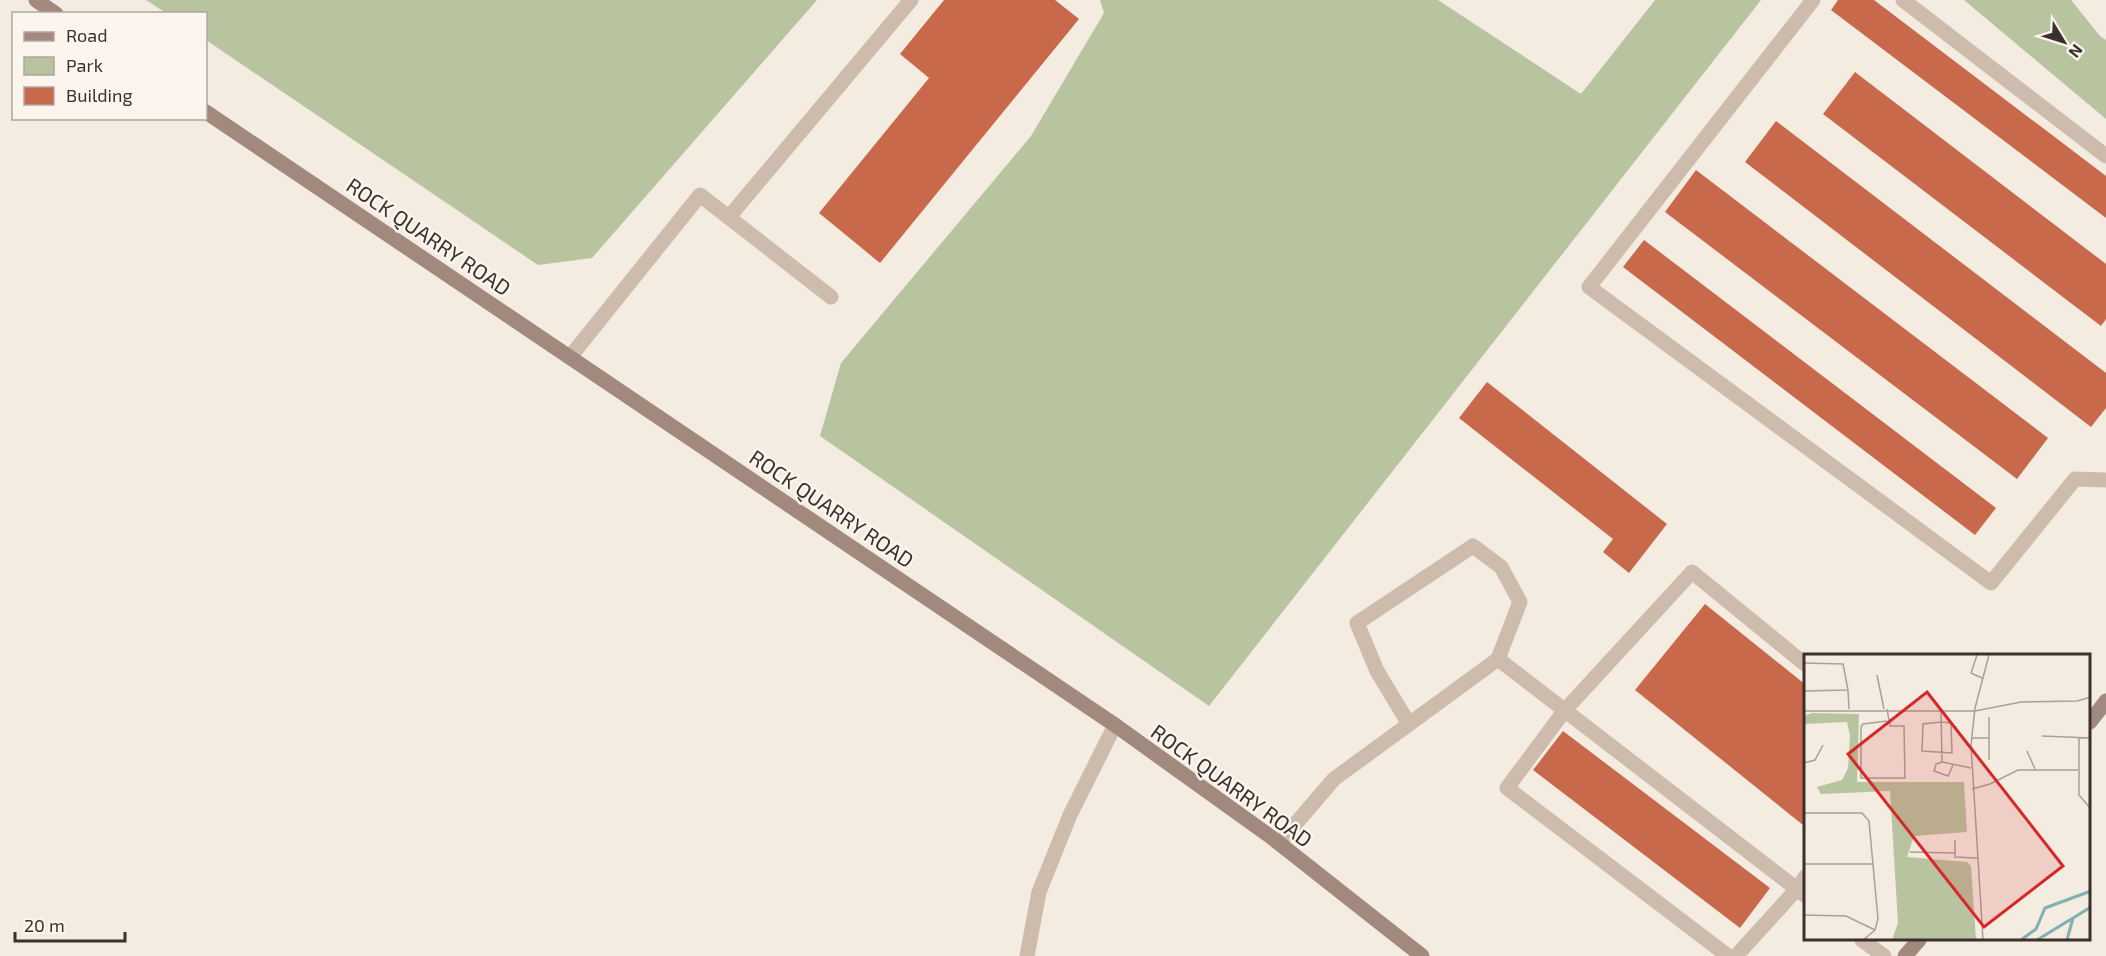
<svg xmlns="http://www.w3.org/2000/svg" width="2106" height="956" font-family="'Exo 2',sans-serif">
<rect width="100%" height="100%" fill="#f4ebe1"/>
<g fill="#b8c4a0">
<polygon points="146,0 817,0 592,258 538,265 206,40 206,14 166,13"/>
<polygon points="1100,0 1438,0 1581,94 1655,0 1761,0 1209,706 820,436 841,363 1031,136 1104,13"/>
<polygon points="1964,0 2071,0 2100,36 2106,40 2106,119"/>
</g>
<g fill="#c8694b">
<polygon points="944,0 1055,0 1079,19 880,263 819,213 929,78 900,54"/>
<polygon points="1838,0 1874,0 2106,176 2106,218 1831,10"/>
<polygon points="1855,72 2106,264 2106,319 2101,326 1823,114"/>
<polygon points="1776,121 2106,373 2106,408 2091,427 1745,162"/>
<polygon points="1696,170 2048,438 2017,479 1665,212"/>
<polygon points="1644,240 1996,508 1975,535 1623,267"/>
<polygon points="1487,382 1667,524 1629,573 1603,552 1613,539 1459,418"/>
<polygon points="1705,604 1806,685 1806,821 1803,825 1635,690"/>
<polygon points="1563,731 1770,888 1740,928 1533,770"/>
</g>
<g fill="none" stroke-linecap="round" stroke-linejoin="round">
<g stroke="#cdbbac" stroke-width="15">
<polyline points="1813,0 1589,287 1991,583 2075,479 2106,480"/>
<polyline points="1903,0 2106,156"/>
<polyline points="729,217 911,0"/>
<polyline points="570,357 700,195 831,297"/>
<polyline points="1409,724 1377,671 1357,623 1473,546 1501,567 1520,602 1498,659"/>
<polyline points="1279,843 1334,779 1498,659 1806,896"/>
<polyline points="1862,940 1884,956"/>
<polyline points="1728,956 1507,788 1565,710 1692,572 1806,665"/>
<polyline points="1736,956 1797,889 1806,876"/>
</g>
<polyline stroke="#cdbbac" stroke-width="15" points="1027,956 1039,892 1070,815 1115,725"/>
<g stroke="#a18a7d" stroke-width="15">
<polyline points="36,0 56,14"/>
<polyline points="206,112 1115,725 1271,837 1422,956"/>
<polyline points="2090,722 2106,701"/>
<polyline points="1905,956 1919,940"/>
</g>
</g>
<g text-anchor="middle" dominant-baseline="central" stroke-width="5" stroke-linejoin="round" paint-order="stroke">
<g font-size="21" fill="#3b302b" stroke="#fbf5ee">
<text transform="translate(429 236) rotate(34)">ROCK QUARRY ROAD</text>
<text transform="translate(832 508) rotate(34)">ROCK QUARRY ROAD</text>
<text transform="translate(1232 785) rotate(36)">ROCK QUARRY ROAD</text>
</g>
</g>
<g transform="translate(1804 654)">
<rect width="286" height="286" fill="#f4ebe1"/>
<path d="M8,59l47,1 -2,68h107l3,50 -53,4 -7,21 60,5 4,4 5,74h-84l6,-17 -8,-132 -69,3 -4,-7 25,-7 6,-12 2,-32 -3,-14 -43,2v-8z" fill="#b8c4a0"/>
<path fill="none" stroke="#7fb0b2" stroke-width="3" d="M217,286l15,-11 9,-21 46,-17M233,286l54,-33M263,286l6,-22"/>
<path fill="none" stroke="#aaa098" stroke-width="1.5" d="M173,1l-6,18 11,5M0,9l39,1 5,26 -44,1M73,21l7,34M44,36l1,19M83,55l3,17h14l1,52h-44v-51l2,-3 24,-3M137,55l1,53 29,6M0,57h171l46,-9 56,-1 14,-4M185,63v21M137,68l10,1 1,30 -30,-2 1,-27zM238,82l49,2M168,84h17v22M275,84v57l12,14M223,97l8,18M138,108l-6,2 -2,7 14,5 5,-11M0,109l11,-3 8,-15M168,135l18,-5 28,-14h60M0,159h58l7,8 9,98 -3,11 -12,10M151,186v17l22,1M106,198l45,1M0,210h69M0,261l42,1 29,14M179,286l-12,-195 4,-37 14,-53"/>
<path fill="#d62828" fill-opacity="0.15" stroke="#d62828" stroke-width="3" d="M123,38l136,174 -79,61 -136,-173z"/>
<rect width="286" height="286" fill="none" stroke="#3b302b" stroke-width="3"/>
</g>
<rect x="12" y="12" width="195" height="108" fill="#fbf5ee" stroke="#aea6a0" stroke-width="1.5"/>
<rect x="24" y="32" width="30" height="9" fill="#a18a7d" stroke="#aea6a0" stroke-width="1.5"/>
<text x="66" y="42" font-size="18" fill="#3b302b">Road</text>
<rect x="24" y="57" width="30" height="18" fill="#b8c4a0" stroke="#aea6a0" stroke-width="1.5"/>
<text x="66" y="72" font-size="18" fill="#3b302b">Park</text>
<rect x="24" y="87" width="30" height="18" fill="#c8694b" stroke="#aea6a0" stroke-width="1.5"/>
<text x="66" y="102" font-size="18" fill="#3b302b">Building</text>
<g transform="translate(2064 42) rotate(128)" stroke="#fbf5ee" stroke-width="4.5" paint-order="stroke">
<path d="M0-4.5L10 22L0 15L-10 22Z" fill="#3b302b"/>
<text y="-9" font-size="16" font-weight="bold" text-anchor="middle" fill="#3b302b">N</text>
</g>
<path d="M15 932v9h110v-9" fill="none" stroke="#3b302b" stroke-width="3"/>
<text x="24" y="932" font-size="18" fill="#3b302b" stroke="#fbf5ee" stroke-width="4.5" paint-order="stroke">20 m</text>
</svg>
